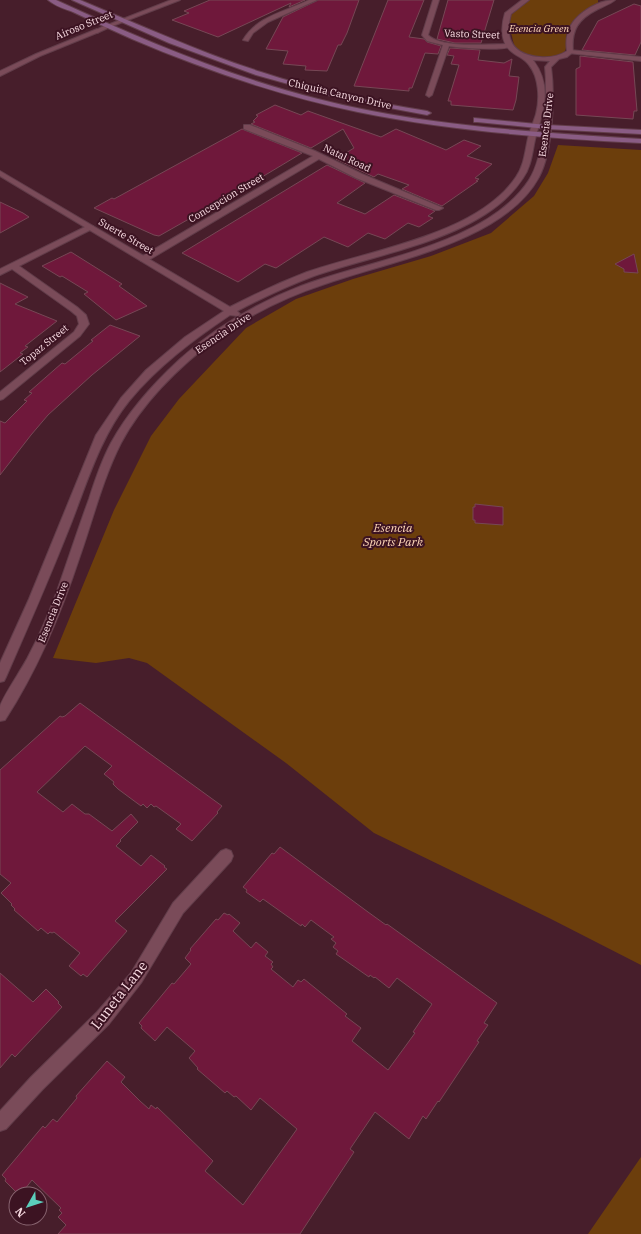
<svg xmlns="http://www.w3.org/2000/svg" width="641" height="1234" font-family="'IBM Plex Serif',serif">
<rect width="100%" height="100%" fill="#471e2b"/>
<g fill="#6c3e0c">
<path d="M529,0h69v3c-8,11 -24,13 -30,26 -4,7 2,20 -6,25 -12,6 -34,5 -44,-4 -4,-3 -5,-9 -6,-14 -2,-5 -5,-12 -3,-17 2,-8 14,-14 20,-19z"/>
<polygon points="558,145 641,150 641,965 551,919 374,833 286,763 147,663 129,658 96,663 53,658 114,510 151,436 179,399 246,328 296,299 353,279 431,256 491,233 534,196 548,173"/>
<polygon points="641,1157 641,1234 588,1234"/>
</g>
<g fill="#6f183b" stroke="#764755">
<polygon points="210,0 305,0 289,7 291,3 218,37 172,20 189,13 184,11"/>
<polygon points="318,0 359,0 347,33 341,45 338,45 327,71 305,70 306,66 283,64 288,51 266,49 283,17"/>
<polygon points="388,0 424,0 409,37 424,39 427,42 441,46 438,54 425,53 412,88 409,88 409,91 354,86"/>
<polygon points="448,0 494,0 481,43 455,43 437,39"/>
<polygon points="634,4 641,6 641,42 635,55 582,50 598,21"/>
<polygon points="450,48 480,50 478,60 504,63 512,59 509,76 519,77 516,100 513,110 451,105 451,101 448,101 459,65 451,64 454,56 447,55"/>
<polygon points="580,56 633,62 637,111 634,111 633,119 576,115 576,69 580,67"/>
<polygon points="275,105 301,115 308,111 381,137 396,129 446,150 464,140 481,146 467,156 492,164 475,178 479,179 476,181 478,181 442,206 402,189 409,185 378,174 374,177 336,159 354,148 343,129 311,148 251,124 255,122 253,121 258,116 256,115"/>
<polygon points="242,129 302,153 247,186 159,236 154,235 94,208 112,198 114,199"/>
<polygon points="327,165 365,183 337,203 365,214 394,195 435,211 428,216 433,218 419,227 408,223 385,239 368,233 348,247 324,237 276,268 265,264 238,282 182,253"/>
<polygon points="0,202 23,213 29,217 0,233"/>
<polygon points="71,252 122,284 119,286 147,306 116,320 84,294 88,292 62,276 60,277 42,266"/>
<polygon points="634,254 638,273 624,272 624,269 615,264"/>
<polygon points="0,283 28,297 15,304 57,321 25,346 28,347 20,353 23,354 0,372"/>
<polygon points="110,325 140,336 92,375 48,415 31,435 0,475 0,421 5,423 27,401 24,400 32,393 29,392 62,363 65,364 93,341 91,340"/>
<polygon points="475,504 503,507 503,525 475,523 475,520 473,520 473,507 475,507"/>
<polygon points="80,703 222,806 217,812 218,813 192,841 176,829 181,824 156,806 154,807 151,804 147,808 143,804 141,806 118,789 113,784 114,782 104,774 112,766 85,746 37,792 63,812 72,804 85,814 89,814 112,831 131,814 138,822 120,840 121,841 116,846 141,866 151,855 165,866 164,867 167,869 115,921 127,931 87,977 83,974 81,976 69,966 80,953 54,932 52,933 50,932 48,934 41,928 38,931 14,910 15,909 11,905 12,904 1,893 11,883 0,874 0,770 60,716 62,717 65,716"/>
<polygon points="280,847 368,912 386,925 387,924 497,1003 484,1023 488,1025 477,1041 479,1042 439,1102 438,1101 426,1119 423,1116 409,1139 375,1112 350,1149 354,1152 300,1234 58,1234 66,1225 58,1217 62,1213 59,1210 61,1208 32,1180 21,1194 18,1194 5,1181 6,1179 2,1175 43,1126 45,1128 53,1119 57,1122 77,1098 76,1096 107,1061 125,1077 121,1082 140,1101 149,1109 151,1105 156,1109 157,1107 213,1161 205,1171 243,1205 297,1129 260,1098 251,1110 236,1096 234,1097 227,1091 225,1093 197,1069 198,1068 189,1058 195,1051 167,1027 155,1041 141,1028 142,1026 139,1023 172,983 174,984 191,964 185,958 191,950 190,949 216,919 218,920 224,913 228,915 229,914 240,923 233,931 251,948 256,942 268,952 265,956 273,962 271,964 273,967 271,969 293,987 298,980 301,982 304,979 347,1014 345,1016 361,1028 352,1041 388,1070 415,1033 413,1032 432,1004 397,978 389,988 375,977 374,978 370,975 369,977 336,954 338,951 333,947 336,943 331,939 334,937 311,920 305,927 302,924 301,926 263,899 260,902 246,892 247,890 243,887 272,853 274,854"/>
<polygon points="0,973 33,1002 46,989 59,1002 58,1003 62,1007 15,1057 12,1054 0,1068"/>
</g>
<g fill="none" stroke-linecap="round" stroke-linejoin="round">
<g stroke="#623d4a" stroke-width="2">
<g id="minor">
<path d="M309,0h8l-49,22 -15,11 -5,8 -5,-1c14,-24 42,-28 66,-40z"/>
<path d="M433,0h6l-11,35c14,14 62,9 81,9l3,2c-7,5 -52,2 -63,0l-17,49 -3,2 -3,-2 17,-50 -16,-4 -5,-6z"/>
<polygon points="108,24 111,26 110,27 97,33 94,31"/>
<polygon points="570,50 641,57 641,61 568,53 568,51"/>
<polygon points="244,125 250,125 315,151 362,174 443,208 439,210 436,210 356,178 319,159 147,261 141,261 140,259 141,257 313,156 244,129"/>
<polygon points="87,226 93,226 94,228 19,266 77,307 86,315 89,324 80,336 3,399 0,400 0,392 74,332 79,324 77,316 71,311 12,269 0,275 0,269"/>
<polygon points="226,849 231,851 233,856 231,861 183,913 141,983 109,1024 43,1089 6,1129 0,1131 0,1111 31,1077 97,1012 131,973 173,903 221,851"/>
</g>
</g>
<g stroke="#623d4a" stroke-width="2">
<g id="tertiary">
<polygon points="171,0 180,0 110,27 105,26"/>
<path d="M522,0h7l-18,14c-7,25 2,41 29,43 9,1 19,-1 27,-6 -1,-6 -1,-12 1,-19 5,-17 29,-32 47,-32 -5,4 -11,6 -17,9 -20,10 -27,21 -25,43l-6,5 -8,2 -8,8c4,29 2,84 -12,110 -35,65 -149,84 -214,107 -37,12 -72,29 -104,51 -39,29 -77,65 -100,108 -18,35 -28,76 -41,113 -19,58 -42,113 -75,164l-5,1c0,-4 0,-9 0,-14 1,-8 24,-41 29,-52 11,-21 20,-42 28,-64 11,-31 21,-62 32,-92 6,-19 13,-39 22,-56 17,-31 42,-59 68,-83 35,-32 78,-57 122,-74 68,-26 186,-41 228,-106 16,-24 19,-84 16,-113l5,-6 -17,-1c18,24 12,46 4,72 -5,16 -4,32 -14,46 -39,61 -145,75 -209,98 -27,10 -52,22 -77,35l3,3 -2,2 -8,-1c-37,25 -72,51 -101,86 -29,36 -42,82 -59,125 -20,51 -42,101 -64,151l-2,4 -4,1v-19l29,-64 67,-164 25,-37 25,-28 39,-33 39,-26 -224,-135v-5l230,136c25,-13 51,-25 77,-35 63,-22 170,-37 209,-95 9,-13 9,-28 13,-43 2,-7 5,-13 7,-20 4,-15 3,-37 -7,-49 -5,-7 -11,-8 -17,-13 -12,-9 -11,-26 -7,-39z"/>
<polygon points="97,29 100,31 99,32 40,56 0,76 0,71 36,54"/>
</g>
</g>
<g stroke="#623d4a" stroke-width="2">
<g id="secondary">
<path d="M48,0h8c85,39 171,76 262,99 105,27 215,33 323,40v4c-95,-5 -190,-12 -283,-31 -78,-16 -153,-42 -226,-73 -20,-9 -40,-18 -59,-27 -8,-3 -18,-6 -25,-12z"/>
<path d="M72,0h8c60,25 119,52 181,72 54,18 110,30 166,39l4,2 -4,2 -85,-16 -86,-24 -87,-32z"/>
<polygon points="474,118 547,125 641,130 641,134 547,129 477,122 474,122"/>
</g>
</g>
<use href="#minor" fill="#7a4b59" fill-rule="evenodd"/>
<use href="#tertiary" fill="#7a4b59" fill-rule="evenodd"/>
<use href="#secondary" fill="#8a5c84" fill-rule="evenodd"/>
</g>
<g text-anchor="middle" dominant-baseline="central" stroke-width="4" stroke-linejoin="round" paint-order="stroke">
<g font-size="10" fill="#fadde4" stroke="#3c1322">
<text transform="translate(84 25) rotate(-22)">Airoso Street</text>
<text transform="translate(472 34) rotate(2)">Vasto Street</text>
<text transform="translate(340 94) rotate(13)">Chiquita Canyon Drive</text>
<text transform="translate(546 125) rotate(-83)">Esencia Drive</text>
<text transform="translate(347 158) rotate(25)">Natal Road</text>
<text transform="translate(226 198) rotate(-31)">Concepcion Street</text>
<text transform="translate(126 236) rotate(30)">Suerte Street</text>
<text transform="translate(223 333) rotate(-34)">Esencia Drive</text>
<text transform="translate(44 345) rotate(-39)">Topaz Street</text>
<text transform="translate(53 612) rotate(-68)">Esencia Drive</text>
</g>
<g font-size="10" font-style="italic" fill="#fed7b7" stroke="#3c1322">
<text x="539" y="28">Esencia Green</text>
</g>
<g font-size="12" font-style="italic" fill="#fed7b7" stroke="#3c1322">
<text x="393" y="527">Esencia<tspan x="393" dy="14">Sports Park</tspan></text>
</g>
<g font-size="14" fill="#fadde4" stroke="#3c1322">
<text transform="translate(119 995) rotate(-52)">Luneta Lane</text>
</g>
</g>
<g transform="translate(28 1206) rotate(231)"><circle r="19" fill="#3c1322" stroke="#886470"/>
<path d="M0-3L7 15L0 10L-7 15Z" fill="#5bcebc"/>
<text y="-6" font-size="11" font-weight="bold" text-anchor="middle" fill="#fadde4">N</text>
</g>
</svg>
